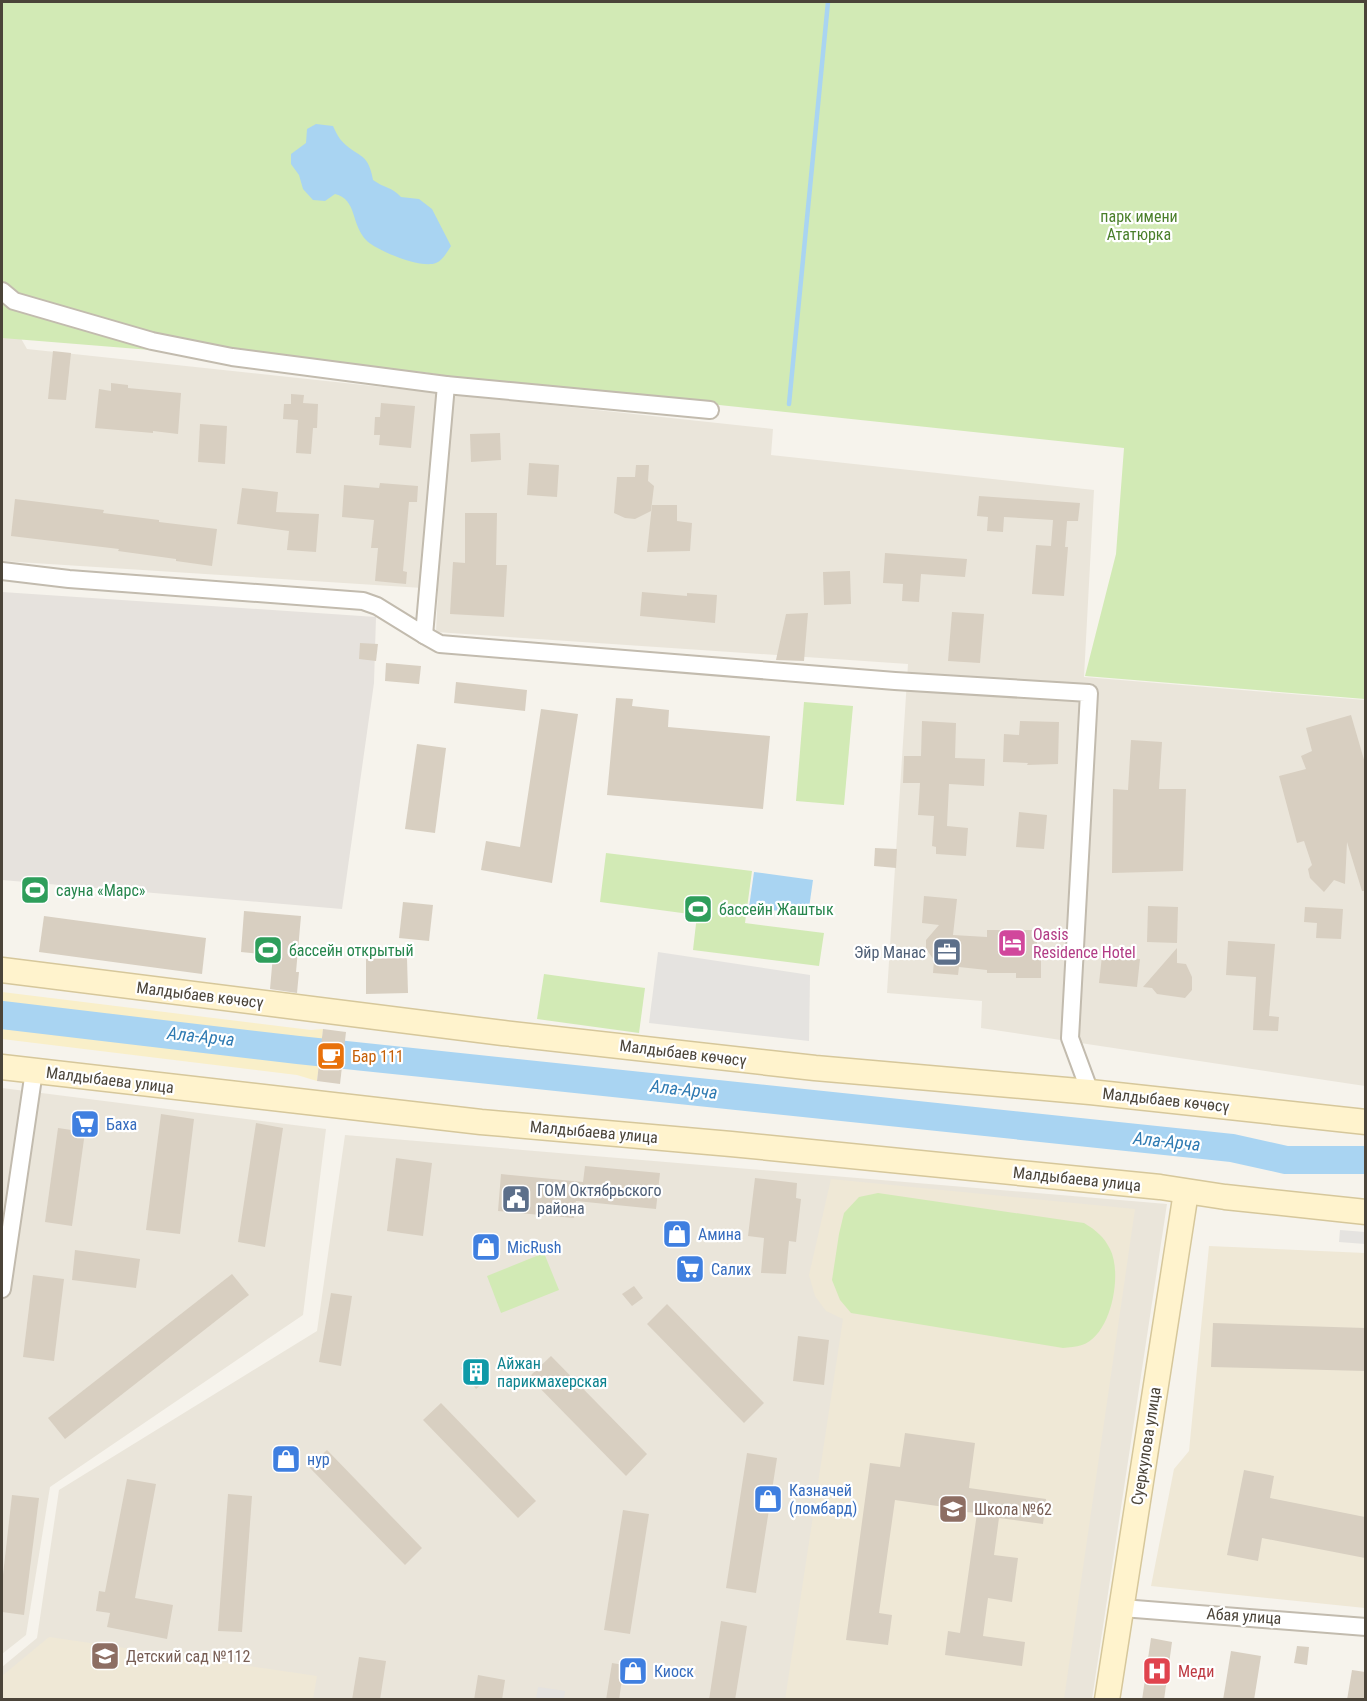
<svg xmlns="http://www.w3.org/2000/svg" width="1367" height="1701" font-family="'Roboto Condensed',sans-serif">
<rect width="100%" height="100%" fill="#f6f3ec"/>
<g fill="#eae5da">
<polygon points="2,305 27,349 773,429 771,455 1094,490 1084,677 1365,700 1365,1086 981,1028 982,1001 887,993 908,664 436,632 438,589 2,561"/>
<polygon points="2,1088 326,1129 303,1315 50,1487 26,1635 2,1654"/>
<polygon points="345,1135 1167,1204 1092,1699 2,1700 2,1667 37,1638 59,1490 317,1331"/>
</g>
<polygon fill="#e6e2dd" points="2,592 376,617 374,683 342,909 2,880"/>
<g fill="#efe8d6">
<polygon points="831,1179 1135,1209 1064,1699 785,1700 843,1319 826,1311 815,1296 809,1275"/>
<polygon points="1209,1246 1365,1253 1365,1608 1151,1586 1174,1469 1189,1451"/>
<polygon points="49,1637 317,1676 313,1699 2,1699 2,1676"/>
</g>
<g fill="#d2eab5">
<polygon points="2,2 1365,2 1365,699 1085,676 1116,554 1124,448 455,377 422,372 2,338"/>
<polygon points="804,702 853,706 844,805 796,801"/>
<polygon points="606,853 752,871 745,923 824,933 819,966 693,950 697,915 600,902"/>
<polygon points="544,974 645,988 639,1033 537,1019"/>
<path d="M878,1193l206,30c12,7 20,14 26,26 13,25 1,87 -28,96 -6,2 -13,2 -19,3l-212,-35 -11,-13 -8,-20 7,-46 5,-21 15,-16z"/>
<polygon points="544,1253 559,1290 501,1313 487,1276"/>
</g>
<polygon fill="#f9efc9" points="2,992 311,1030 323,1029 317,1081 297,1075 2,1039"/>
<g fill="#e5e3e0">
<polygon points="658,952 810,975 809,1041 649,1023"/>
<polygon points="1340,1230 1365,1232 1365,1244 1339,1242"/>
<polygon points="538,1687 565,1691 564,1699 536,1699"/>
</g>
<g fill="#a9d4f2">
<path d="M316,124l17,2c2,4 4,9 7,13 16,19 28,11 33,41 11,8 19,7 28,17l18,2 13,10 19,37c-4,6 -8,14 -15,17 -15,6 -58,-12 -69,-22 -17,-17 -9,-41 -32,-47l-10,7 -12,-1 -10,-11 -4,-14 -8,-11v-10l15,-11 1,-14z"/>
<polygon points="754,872 813,880 808,915 749,907"/>
</g>
<g fill="none" stroke-linecap="round" stroke-linejoin="round">
<polyline stroke="#a9d4f2" stroke-width="4.5" points="789,404 828,2"/>
<polyline stroke="#a9d4f2" stroke-width="28" points="2,1015 298,1050 1232,1148 1286,1160 1366,1160"/>
</g>
<g fill="#d8cfc1">
<polygon points="53,351 71,353 66,400 48,399"/>
<polygon points="111,383 128,385 128,388 181,393 178,434 153,431 153,433 95,428 99,389 111,391"/>
<polygon points="291,394 304,395 303,403 318,404 317,428 313,428 311,454 296,453 298,420 283,419 284,404 291,404"/>
<polygon points="381,403 415,406 411,448 379,445 380,435 374,435 375,417 380,417"/>
<polygon points="200,424 227,426 225,464 198,462"/>
<polygon points="500,433 501,460 471,462 470,434"/>
<polygon points="529,463 559,465 557,497 527,495"/>
<polygon points="636,465 649,465 648,481 654,486 651,511 635,519 625,518 614,513 617,477 635,477"/>
<polygon points="380,483 418,486 417,502 409,502 403,571 407,572 406,584 375,581 378,548 371,548 374,520 342,517 344,485 379,488"/>
<polygon points="242,488 278,492 276,512 319,514 316,552 287,550 289,531 237,524"/>
<polygon points="979,496 1080,503 1078,521 1067,521 1065,547 1068,547 1064,596 1032,594 1036,545 1051,546 1053,520 1004,517 1003,532 987,531 988,517 977,516"/>
<polygon points="15,499 104,510 103,513 159,520 159,522 217,529 212,566 176,561 176,559 118,551 119,549 11,536"/>
<polygon points="652,505 677,505 677,521 692,523 690,551 647,552"/>
<polygon points="465,513 497,513 496,565 507,565 504,617 450,614 453,562 465,563"/>
<polygon points="885,553 967,559 965,577 921,574 919,602 902,601 903,584 883,583"/>
<polygon points="850,571 851,604 824,605 823,572"/>
<polygon points="642,592 687,596 687,593 717,595 715,623 640,616"/>
<polygon points="952,612 984,614 980,663 948,661"/>
<polygon points="808,613 804,661 776,660 786,614"/>
<polygon points="360,643 378,644 376,661 359,659"/>
<polygon points="386,663 421,666 419,684 385,681"/>
<polygon points="456,682 527,690 525,711 454,703"/>
<polygon points="616,698 633,699 632,706 669,710 668,727 770,736 763,809 607,795"/>
<polygon points="541,709 578,714 552,883 481,870 486,841 520,847"/>
<polygon points="1351,715 1365,763 1365,891 1362,891 1347,842 1345,884 1334,880 1324,892 1310,878 1308,869 1312,865 1304,841 1297,843 1279,776 1306,769 1301,756 1312,751 1306,728"/>
<polygon points="922,721 956,723 955,758 985,759 984,786 949,784 947,826 968,828 966,856 936,854 936,847 932,846 934,816 918,815 920,783 903,783 904,756 921,756"/>
<polygon points="1020,721 1059,722 1058,764 1027,765 1028,763 1003,762 1004,734 1019,735"/>
<polygon points="1131,740 1162,742 1159,789 1186,789 1183,871 1112,873 1113,789 1128,790"/>
<polygon points="417,744 446,748 435,833 405,829"/>
<polygon points="1019,812 1047,815 1044,849 1016,847"/>
<polygon points="875,848 897,849 896,868 874,866"/>
<polygon points="924,896 957,899 953,935 987,937 987,930 1037,930 1037,956 1041,956 1041,978 1016,978 1016,973 987,973 987,970 959,967 958,975 933,973 934,960 926,949 926,940 939,925 922,923"/>
<polygon points="403,902 433,905 429,941 399,938"/>
<polygon points="1148,906 1178,907 1177,943 1147,942"/>
<polygon points="1305,907 1343,909 1341,939 1316,938 1317,923 1304,922"/>
<polygon points="244,911 301,916 296,972 299,972 297,993 270,989 273,955 241,952"/>
<polygon points="44,916 206,938 202,974 39,952"/>
<polygon points="1228,941 1275,944 1269,1016 1279,1017 1278,1031 1253,1030 1256,977 1226,975"/>
<polygon points="1177,948 1177,963 1186,964 1192,977 1192,990 1185,998 1157,994 1152,988 1143,987"/>
<polygon points="1102,956 1140,959 1137,987 1099,983"/>
<polygon points="407,958 408,993 366,994 366,959"/>
<polygon points="323,1029 346,1032 340,1084 317,1081"/>
<polygon points="161,1114 194,1119 180,1234 146,1230"/>
<polygon points="256,1123 283,1128 265,1247 238,1242"/>
<polygon points="58,1128 85,1132 72,1226 45,1222"/>
<polygon points="396,1158 432,1163 423,1236 387,1231"/>
<polygon points="585,1166 660,1173 656,1209 576,1201 574,1218 498,1211 501,1174 583,1182"/>
<polygon points="755,1178 797,1183 796,1198 801,1199 796,1242 789,1241 786,1274 761,1273 764,1238 748,1236"/>
<polygon points="669,1226 686,1227 684,1243 668,1242"/>
<polygon points="75,1250 140,1259 136,1288 72,1280"/>
<polygon points="232,1274 249,1295 65,1439 48,1418"/>
<polygon points="33,1275 64,1279 54,1361 23,1357"/>
<polygon points="634,1286 643,1298 632,1306 622,1294"/>
<polygon points="331,1293 352,1296 341,1366 319,1362"/>
<polygon points="667,1304 764,1403 744,1423 647,1324"/>
<polygon points="1213,1323 1365,1328 1365,1371 1211,1367"/>
<polygon points="798,1336 829,1340 824,1385 793,1381"/>
<polygon points="551,1356 647,1454 626,1476 529,1377"/>
<polygon points="477,1357 490,1377 476,1389 461,1368"/>
<polygon points="441,1403 536,1501 518,1518 423,1420"/>
<polygon points="905,1433 975,1443 969,1488 1046,1499 1043,1524 999,1518 994,1555 1018,1558 1012,1602 988,1598 983,1636 1025,1642 1022,1666 945,1655 948,1631 960,1633 977,1513 966,1512 966,1510 895,1500 879,1613 892,1615 888,1645 846,1640 870,1463 900,1467"/>
<polygon points="327,1450 422,1548 405,1565 309,1467"/>
<polygon points="747,1453 777,1458 756,1593 726,1588"/>
<polygon points="1244,1470 1274,1476 1270,1498 1365,1517 1365,1558 1262,1538 1258,1561 1227,1555"/>
<polygon points="127,1479 156,1484 135,1598 173,1605 167,1639 107,1627 110,1613 96,1611 99,1591 105,1592"/>
<polygon points="228,1494 252,1496 242,1632 218,1631"/>
<polygon points="12,1495 39,1498 24,1615 2,1612 2,1584"/>
<polygon points="623,1510 649,1514 630,1634 604,1630"/>
<polygon points="721,1621 747,1626 735,1700 709,1700"/>
<polygon points="1151,1638 1172,1642 1164,1700 1142,1700"/>
<polygon points="1297,1646 1309,1647 1307,1665 1294,1663"/>
<polygon points="1231,1651 1261,1656 1254,1700 1223,1700"/>
<polygon points="359,1657 386,1661 380,1700 352,1700"/>
<polygon points="612,1663 624,1665 619,1700 606,1700"/>
<polygon points="1352,1670 1365,1672 1365,1700 1347,1700"/>
<polygon points="478,1675 505,1680 502,1700 474,1700"/>
</g>
<g fill="none" stroke-linecap="round" stroke-linejoin="round">
<g stroke="#c2bbae" stroke-width="20">
<g id="street">
<polyline points="2,291 14,301 152,341 232,357 446,385"/>
<polyline points="2,571 69,579 363,601 377,606 424,635 446,385 710,410"/>
<polyline points="424,635 440,644 895,681 1089,693 1070,1038 1090,1092"/>
<polyline points="2,1289 34,1071"/>
<polyline points="1122,1608 1366,1627"/>
</g>
</g>
<g stroke="#d6c79b" stroke-width="27">
<g id="secondary">
<polyline points="2,970 503,1033 815,1068 1090,1092 1366,1122"/>
<polyline points="2,1067 481,1122 731,1144 1160,1187 1225,1197 1366,1212"/>
<polyline points="1107,1700 1186,1192"/>
</g>
</g>
<use href="#street" stroke="#fff" stroke-width="16"/>
<use href="#secondary" stroke="#fff3cd" stroke-width="24"/>
</g>
<defs>
<g id="stadium-square" transform="scale(1.5)"><rect x="-9" y="-9" width="18" height="18" rx="4" fill="#2e9e5b" stroke="#fff"/><path d="M0-5a6.5 5 0 1 0 0 10a6.5 5 0 1 0 0-10ZM-3.5-1.8h7v3.6h-7Z" fill="#fff"/></g>
<g id="hotel-square" transform="scale(1.5)"><rect x="-9" y="-9" width="18" height="18" rx="4" fill="#d1479c" stroke="#fff"/><path d="M-6-4.5h1.5V1H6V5H4.5V3h-9V5H-6ZM-4 0a1.8 1.8 0 1 1 3.6 0ZM.5 0V-2.5h3Q6-2.5 6 0Z" fill="#fff"/></g>
<g id="office-square" transform="scale(1.5)"><rect x="-9" y="-9" width="18" height="18" rx="4" fill="#5c6f8a" stroke="#fff"/><path d="M-6-3h4V-5.5h4V-3h4V5H-6ZM-1-4.5V-3h2v-1.5ZM-6 0V1H6V0Z" fill="#fff"/></g>
<g id="cafe-square" transform="scale(1.5)"><rect x="-9" y="-9" width="18" height="18" rx="4" fill="#e8710a" stroke="#fff"/><path d="M-5.5-4.5H6V0H3Q3 3.5 0 3.5H-2.5Q-5.5 3.5-5.5 0ZM3-3.2v2h1.7v-2ZM-6 4.5H4V6H-6Z" fill="#fff"/></g>
<g id="supermarket-square" transform="scale(1.5)"><rect x="-9" y="-9" width="18" height="18" rx="4" fill="#3f7fe0" stroke="#fff"/><path d="M-6-5.5h2.5l.6 2H6L4.5 2H-2.5L-4.4-4H-6ZM-1.5 3.2a1.3 1.3 0 1 0 .1 0ZM3 3.2a1.3 1.3 0 1 0 .1 0Z" fill="#fff"/></g>
<g id="civic-square" transform="scale(1.5)"><rect x="-9" y="-9" width="18" height="18" rx="4" fill="#5c6f8a" stroke="#fff"/><path d="M-.6-6.5H3V-4.5H.6V-3L4-1V1h2V6H-6V1h2V-1L-.6-3ZM-1.2 2.5V6h2.4V2.5Z" fill="#fff"/></g>
<g id="shop-square" transform="scale(1.5)"><rect x="-9" y="-9" width="18" height="18" rx="4" fill="#3f7fe0" stroke="#fff"/><path d="M-5-2.5h2.3a2.7 3.5 0 0 1 5.4 0H5L5.5 6h-11ZM-1.5-2.5h3a1.5 2.3 0 0 0-3 0Z" fill="#fff"/></g>
<g id="building-square" transform="scale(1.5)"><rect x="-9" y="-9" width="18" height="18" rx="4" fill="#0f9aa8" stroke="#fff"/><path d="M-4-6H4V6H1V3H-1V6H-4ZM-2.5-4.3h1.7v1.8h-1.7ZM.8-4.3h1.7v1.8H.8ZM-2.5-1h1.7V.8h-1.7ZM.8-1h1.7V.8H.8Z" fill="#fff"/></g>
<g id="school-square" transform="scale(1.5)"><rect x="-9" y="-9" width="18" height="18" rx="4" fill="#8d6e63" stroke="#fff"/><path d="M0-5L7-2L0 1L-7-2ZM-4 1L0 2.5L4 1V4Q0 6-4 4Z" fill="#fff"/></g>
<g id="hospital-square" transform="scale(1.5)"><rect x="-9" y="-9" width="18" height="18" rx="4" fill="#e0444e" stroke="#fff"/><path d="M-5-5h3v3.5h4V-5h3V5h-3V1.5h-4V5h-3Z" fill="#fff"/></g>
</defs>
<g fill-rule="evenodd">
<use href="#stadium-square" x="35" y="890"/>
<use href="#stadium-square" x="698" y="909"/>
<use href="#hotel-square" x="1012" y="943"/>
<use href="#stadium-square" x="268" y="950"/>
<use href="#office-square" x="947" y="952"/>
<use href="#cafe-square" x="331" y="1056"/>
<use href="#supermarket-square" x="85" y="1124"/>
<use href="#civic-square" x="516" y="1199"/>
<use href="#shop-square" x="677" y="1234"/>
<use href="#shop-square" x="486" y="1247"/>
<use href="#supermarket-square" x="690" y="1269"/>
<use href="#building-square" x="476" y="1372"/>
<use href="#shop-square" x="286" y="1459"/>
<use href="#shop-square" x="768" y="1499"/>
<use href="#school-square" x="953" y="1509"/>
<use href="#school-square" x="105" y="1656"/>
<use href="#shop-square" x="633" y="1671"/>
<use href="#hospital-square" x="1157" y="1671"/>
</g>
<g text-anchor="middle" dominant-baseline="central" stroke-width="4.5" stroke-linejoin="round" paint-order="stroke">
<g font-size="16" fill="#4a7f2a" stroke="#fff">
<text x="1139" y="216">парк имени<tspan x="1139" dy="18">Ататюрка</tspan></text>
</g>
<g font-size="16" fill="#27864d" stroke="#fff" text-anchor="start">
<text x="56" y="890">сауна «Марс»</text>
<text x="719" y="909">бассейн Жаштык</text>
<text x="289" y="950">бассейн открытый</text>
</g>
<g font-size="16" fill="#b23c85" stroke="#fff" text-anchor="start">
<text x="1033" y="934">Oasis<tspan x="1033" dy="18">Residence Hotel</tspan></text>
</g>
<g font-size="16" fill="#4e5e75" stroke="#fff" text-anchor="end">
<text x="926" y="952">Эйр Манас</text>
<text x="537" y="1190" text-anchor="start">ГОМ Октябрьского<tspan x="537" dy="18">района</tspan></text>
</g>
<g font-size="16" fill="#4b4439" stroke="#fff">
<text transform="translate(200 995) rotate(7)">Малдыбаев көчөсү</text>
<text transform="translate(683 1053) rotate(7)">Малдыбаев көчөсү</text>
<text transform="translate(110 1080) rotate(7)">Малдыбаева улица</text>
<text transform="translate(1166 1100) rotate(6)">Малдыбаев көчөсү</text>
<text transform="translate(594 1132) rotate(5)">Малдыбаева улица</text>
<text transform="translate(1077 1179) rotate(6)">Малдыбаева улица</text>
<text transform="translate(1146 1446) rotate(-81)">Суеркулова улица</text>
<text transform="translate(1244 1616) rotate(4)">Абая улица</text>
</g>
<g font-size="16" fill="#c56008" stroke="#fff" text-anchor="start">
<text x="352" y="1056">Бар 111</text>
</g>
<g font-size="16" fill="#366cbe" stroke="#fff" text-anchor="start">
<text x="106" y="1124">Баха</text>
<text x="698" y="1234">Амина</text>
<text x="507" y="1247">MicRush</text>
<text x="711" y="1269">Салих</text>
<text x="307" y="1459">нур</text>
<text x="789" y="1490">Казначей<tspan x="789" dy="18">(ломбард)</tspan></text>
<text x="654" y="1671">Киоск</text>
</g>
<g font-size="16" fill="#0d838f" stroke="#fff" text-anchor="start">
<text x="497" y="1363">Айжан<tspan x="497" dy="18">парикмахерская</tspan></text>
</g>
<g font-size="16" fill="#785e54" stroke="#fff" text-anchor="start">
<text x="974" y="1509">Школа №62</text>
<text x="126" y="1656">Детский сад №112</text>
</g>
<g font-size="16" fill="#be3a42" stroke="#fff" text-anchor="start">
<text x="1178" y="1671">Меди</text>
</g>
<g font-size="18" font-style="italic" fill="#2e7ab2" stroke="#fff">
<text transform="translate(201 1036) rotate(6)">Ала-Арча</text>
<text transform="translate(684 1089) rotate(6)">Ала-Арча</text>
<text transform="translate(1167 1141) rotate(6)">Ала-Арча</text>
</g>
</g>
<rect width="1367" height="1701" fill="none" stroke="#4b4439" stroke-width="6"/>
</svg>
